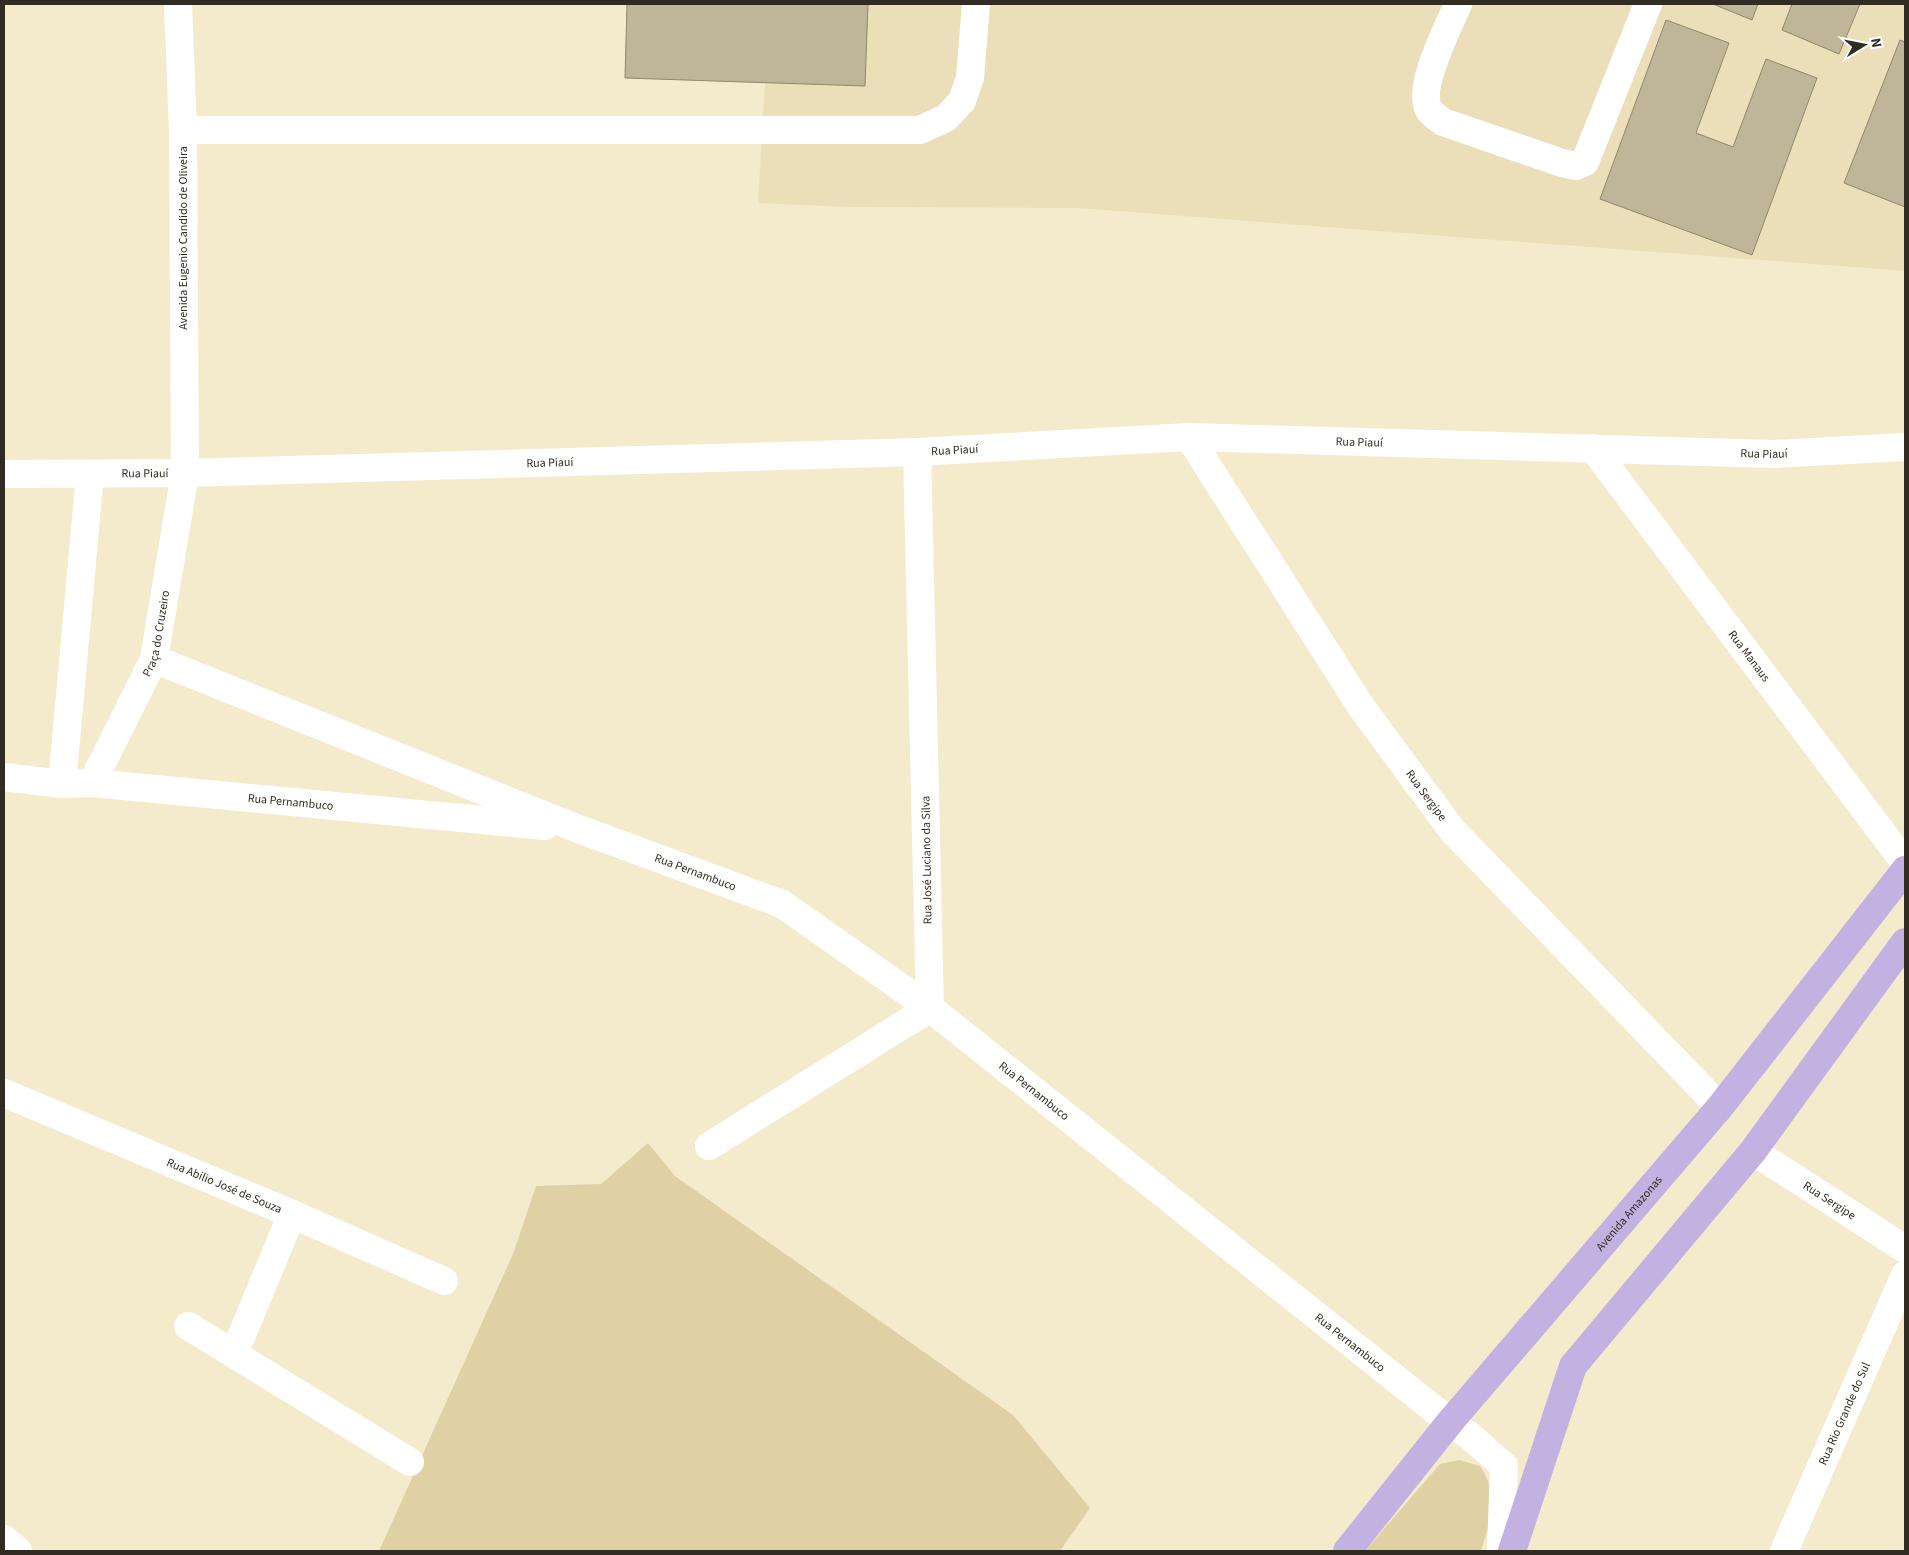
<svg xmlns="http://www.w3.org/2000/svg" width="1909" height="1555" font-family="'Source Sans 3',sans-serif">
<rect width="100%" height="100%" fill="#f4ebcd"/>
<polygon fill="#ebdfba" points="627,4 1905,4 1905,271 1078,208 849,207 758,203 765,83 625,78"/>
<g fill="#dfd1a4">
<polygon points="648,1143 675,1176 1013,1415 1090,1508 1060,1551 379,1551 513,1254 536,1186 601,1184"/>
<path d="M1459,1460l21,6c21,33 11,51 1,85h-116l75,-87z"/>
</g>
<g fill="#bfb699" stroke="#90876c">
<polygon points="627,4 868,4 865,86 625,78"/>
<polygon points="1713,4 1758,4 1752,20"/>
<polygon points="1792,4 1860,4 1839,54 1782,30"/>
<polygon points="1666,20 1729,43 1696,133 1733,147 1766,59 1817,78 1752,255 1600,199"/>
<polygon points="1900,40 1905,42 1905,207 1844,183"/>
</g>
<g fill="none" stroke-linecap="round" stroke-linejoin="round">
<g stroke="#fff" stroke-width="28">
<path d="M1458,4c-9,22 -42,84 -29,106 3,4 10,9 14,12l119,41 14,3 9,-4 63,-158"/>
<polyline points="183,130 920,130 946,118 962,101 970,78 976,4"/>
<path id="s1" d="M1189,437l173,271 90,122 268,277"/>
<path id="s2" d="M1593,448l312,415"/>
<path id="s3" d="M4,474l181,-1 732,-21 272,-15 584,17 132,-7"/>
<path id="s4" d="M154,659l422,169 206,76 148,104 520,414 20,14 34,30 -3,85"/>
<path id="s5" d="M4,777l58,7 30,-1 453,43"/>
<path id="s6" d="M92,783l62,-124 31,-186 -2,-343 -5,-126"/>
<polyline points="62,784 90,474"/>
<path id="s7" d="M4,1093l288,121 152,67"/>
<polyline points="709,1146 930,1008 917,452"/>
<path id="s8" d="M1753,1151l152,98"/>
<polyline points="188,1326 410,1462"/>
<polyline points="234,1354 292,1214"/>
<polyline points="4,1539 18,1551"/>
<path id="s9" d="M1784,1551l121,-276"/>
</g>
<g stroke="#c2b1e1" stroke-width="28">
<path id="s10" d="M1347,1551l103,-129 270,-315 185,-237"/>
<polyline points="1512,1551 1573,1366 1753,1151 1905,942"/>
</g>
</g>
<g text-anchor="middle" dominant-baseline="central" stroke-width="4" stroke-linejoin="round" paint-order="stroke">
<g font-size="12" fill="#302c21" stroke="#fff">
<text transform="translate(183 238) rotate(-90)">Avenida Eugenio Candido de Oliveira</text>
<text stroke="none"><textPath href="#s3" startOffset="1356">Rua Piauí</textPath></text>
<text stroke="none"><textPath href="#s3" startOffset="951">Rua Piauí</textPath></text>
<text stroke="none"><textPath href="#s3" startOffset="1761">Rua Piauí</textPath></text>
<text stroke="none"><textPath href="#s3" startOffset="546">Rua Piauí</textPath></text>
<text stroke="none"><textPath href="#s3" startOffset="141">Rua Piauí</textPath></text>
<text stroke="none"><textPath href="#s6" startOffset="164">Praça do Cruzeiro</textPath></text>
<text stroke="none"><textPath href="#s2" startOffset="260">Rua Manaus</textPath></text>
<text stroke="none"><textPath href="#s1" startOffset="430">Rua Sergipe</textPath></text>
<text stroke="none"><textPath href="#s5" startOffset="288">Rua Pernambuco</textPath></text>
<text transform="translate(927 860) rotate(-91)">Rua José Luciano da Silva</text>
<text stroke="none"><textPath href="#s4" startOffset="582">Rua Pernambuco</textPath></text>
<text stroke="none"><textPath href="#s4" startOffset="988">Rua Pernambuco</textPath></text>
<text stroke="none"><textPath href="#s7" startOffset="239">Rua Abilio José de Souza</textPath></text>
<text stroke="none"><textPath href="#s8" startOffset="91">Rua Sergipe</textPath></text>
<text stroke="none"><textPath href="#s10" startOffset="440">Avenida Amazonas</textPath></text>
<text stroke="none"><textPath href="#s4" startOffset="1392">Rua Pernambuco</textPath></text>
<text stroke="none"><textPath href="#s9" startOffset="150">Rua Rio Grande do Sul</textPath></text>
</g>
</g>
<rect width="1909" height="1555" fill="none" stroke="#302c21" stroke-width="10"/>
<g transform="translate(1864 45) rotate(80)" stroke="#ffffff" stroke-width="4" paint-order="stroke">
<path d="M0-4L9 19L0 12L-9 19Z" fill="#302c21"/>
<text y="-8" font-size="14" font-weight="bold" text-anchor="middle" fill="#302c21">N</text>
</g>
</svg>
